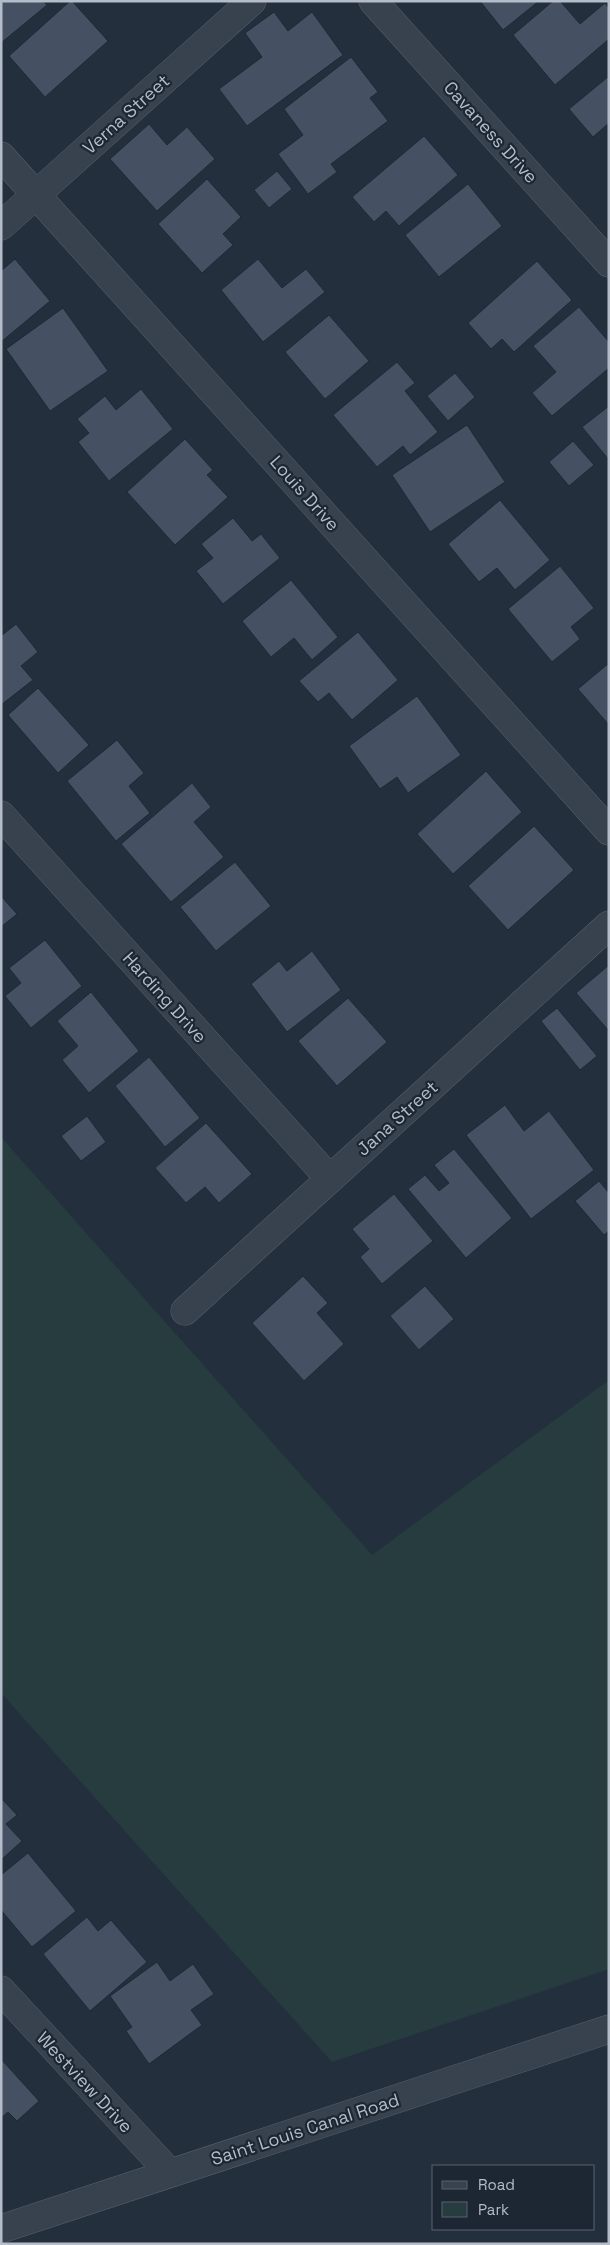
<svg xmlns="http://www.w3.org/2000/svg" width="610" height="2245" font-family="'Space Grotesk',sans-serif">
<rect width="100%" height="100%" fill="#242f3e"/>
<polygon fill="#263c3f" points="1,1137 372,1555 609,1380 609,1969 332,2062 1,1693"/>
<g fill="#455162" stroke="#1f2835">
<polygon points="1,1 43,1 47,5 1,43"/>
<polygon points="70,1 72,1 108,41 45,97 9,56"/>
<polygon points="480,1 539,1 503,30"/>
<polygon points="553,1 560,1 580,24 605,3 609,8 609,39 555,85 513,35"/>
<polygon points="274,12 288,31 312,12 343,55 247,126 219,89 262,57 245,33"/>
<polygon points="351,57 378,92 370,98 388,121 331,164 337,172 308,194 278,154 303,135 284,109"/>
<polygon points="609,76 609,123 593,137 569,109"/>
<polygon points="149,124 167,145 187,127 215,159 157,211 110,159"/>
<polygon points="424,136 458,175 399,226 386,211 374,222 352,197"/>
<polygon points="277,171 292,189 269,208 254,190"/>
<polygon points="207,179 241,217 223,234 233,245 202,273 158,224"/>
<polygon points="468,184 502,226 439,277 405,235"/>
<polygon points="15,259 50,301 1,342 1,271"/>
<polygon points="258,259 282,288 306,269 325,292 263,342 221,290"/>
<polygon points="537,261 572,300 514,352 502,339 491,349 468,323"/>
<polygon points="579,307 609,342 609,368 552,416 532,393 556,372 533,346"/>
<polygon points="63,308 108,371 50,411 6,349"/>
<polygon points="329,315 369,361 325,399 285,352"/>
<polygon points="397,362 415,383 405,391 438,432 410,455 403,446 377,467 333,415"/>
<polygon points="455,373 475,397 448,421 427,396"/>
<polygon points="141,389 173,429 109,481 78,442 89,433 77,419 105,396 116,410"/>
<polygon points="609,406 609,460 582,427"/>
<polygon points="467,425 505,482 430,532 392,475"/>
<polygon points="185,439 213,470 207,475 228,497 175,545 127,492"/>
<polygon points="573,441 594,465 569,486 549,462"/>
<polygon points="500,500 550,560 515,590 497,568 479,582 448,544"/>
<polygon points="233,518 252,541 261,534 280,558 223,604 196,571 213,558 201,544"/>
<polygon points="560,566 594,608 571,627 580,639 552,662 508,609"/>
<polygon points="291,580 338,637 312,660 294,638 271,657 242,621"/>
<polygon points="16,624 38,652 21,666 33,680 1,705 1,636"/>
<polygon points="358,632 398,680 352,720 329,693 318,702 299,681"/>
<polygon points="609,663 609,725 578,689"/>
<polygon points="38,688 89,745 58,773 8,715"/>
<polygon points="417,696 461,755 408,793 397,777 380,789 349,746"/>
<polygon points="117,740 144,773 129,786 150,813 116,841 67,781"/>
<polygon points="486,771 522,812 453,874 417,834"/>
<polygon points="192,783 211,807 194,822 224,857 171,902 121,844"/>
<polygon points="534,826 574,870 508,930 468,886"/>
<polygon points="235,862 271,906 216,951 180,907"/>
<polygon points="1,896 17,914 1,927"/>
<polygon points="45,940 82,986 31,1028 5,996 21,983 9,968"/>
<polygon points="312,951 341,990 287,1032 251,984 279,961 287,971"/>
<polygon points="609,965 609,1031 576,993"/>
<polygon points="91,992 139,1051 89,1093 62,1060 78,1046 57,1021"/>
<polygon points="348,998 387,1042 337,1086 298,1041"/>
<polygon points="557,1008 597,1056 580,1070 541,1021"/>
<polygon points="149,1057 200,1118 165,1147 115,1086"/>
<polygon points="505,1105 524,1131 549,1111 594,1170 531,1219 466,1135"/>
<polygon points="87,1116 106,1142 81,1161 61,1136"/>
<polygon points="206,1123 252,1174 219,1203 205,1187 186,1203 155,1168"/>
<polygon points="454,1149 512,1218 466,1258 408,1189 425,1175 439,1191 449,1183 434,1165"/>
<polygon points="599,1181 609,1193 609,1231 604,1235 575,1201"/>
<polygon points="394,1194 433,1241 382,1284 360,1257 369,1249 352,1229"/>
<polygon points="303,1276 328,1303 317,1313 344,1344 304,1381 252,1323"/>
<polygon points="425,1286 454,1319 419,1350 390,1316"/>
<polygon points="1,1798 17,1815 6,1824 22,1841 1,1860"/>
<polygon points="28,1853 76,1911 32,1947 1,1910 1,1875"/>
<polygon points="87,1917 98,1931 111,1920 147,1962 90,2011 43,1954"/>
<polygon points="157,1962 170,1981 193,1964 214,1994 191,2010 202,2025 149,2064 126,2031 132,2027 110,1996"/>
<polygon points="1,2059 39,2101 17,2121 8,2112 1,2118"/>
</g>
<g fill="none" stroke-linecap="round" stroke-linejoin="round">
<g stroke="#565f6c" stroke-width="29">
<g id="minor">
<polyline points="373,1 609,263"/>
<polyline points="1,156 609,831"/>
<polyline points="1,226 252,1"/>
<polyline points="1,815 330,1179"/>
<polyline points="185,1311 609,925"/>
<polyline points="1,1990 170,2173"/>
<polyline points="1,2229 609,2029"/>
</g>
</g>
<use href="#minor" stroke="#38414e" stroke-width="28"/>
</g>
<g text-anchor="middle" dominant-baseline="central" stroke-width="4.5" stroke-linejoin="round" paint-order="stroke">
<g font-size="18" fill="#b4bcc9" stroke="#1d2633">
<text transform="translate(126 114) rotate(-42)">Verna Street</text>
<text transform="translate(491 132) rotate(48)">Cavaness Drive</text>
<text transform="translate(305 493) rotate(48)">Louis Drive</text>
<text transform="translate(165 997) rotate(48)">Harding Drive</text>
<text transform="translate(397 1118) rotate(-42)">Jana Street</text>
<text transform="translate(85 2082) rotate(47)">Westview Drive</text>
<text transform="translate(305 2129) rotate(-18)">Saint Louis Canal Road</text>
</g>
</g>
<rect width="610" height="2245" fill="none" stroke="#b4bcc9" stroke-width="5"/>
<rect x="432" y="2165" width="162" height="65" fill="#1d2633" stroke="#59626f"/>
<rect x="442" y="2181" width="25" height="8" fill="#38414e" stroke="#59626f"/>
<text x="478" y="2190" font-size="15" fill="#b4bcc9">Road</text>
<rect x="442" y="2202" width="25" height="15" fill="#263c3f" stroke="#59626f"/>
<text x="478" y="2215" font-size="15" fill="#b4bcc9">Park</text>
</svg>
